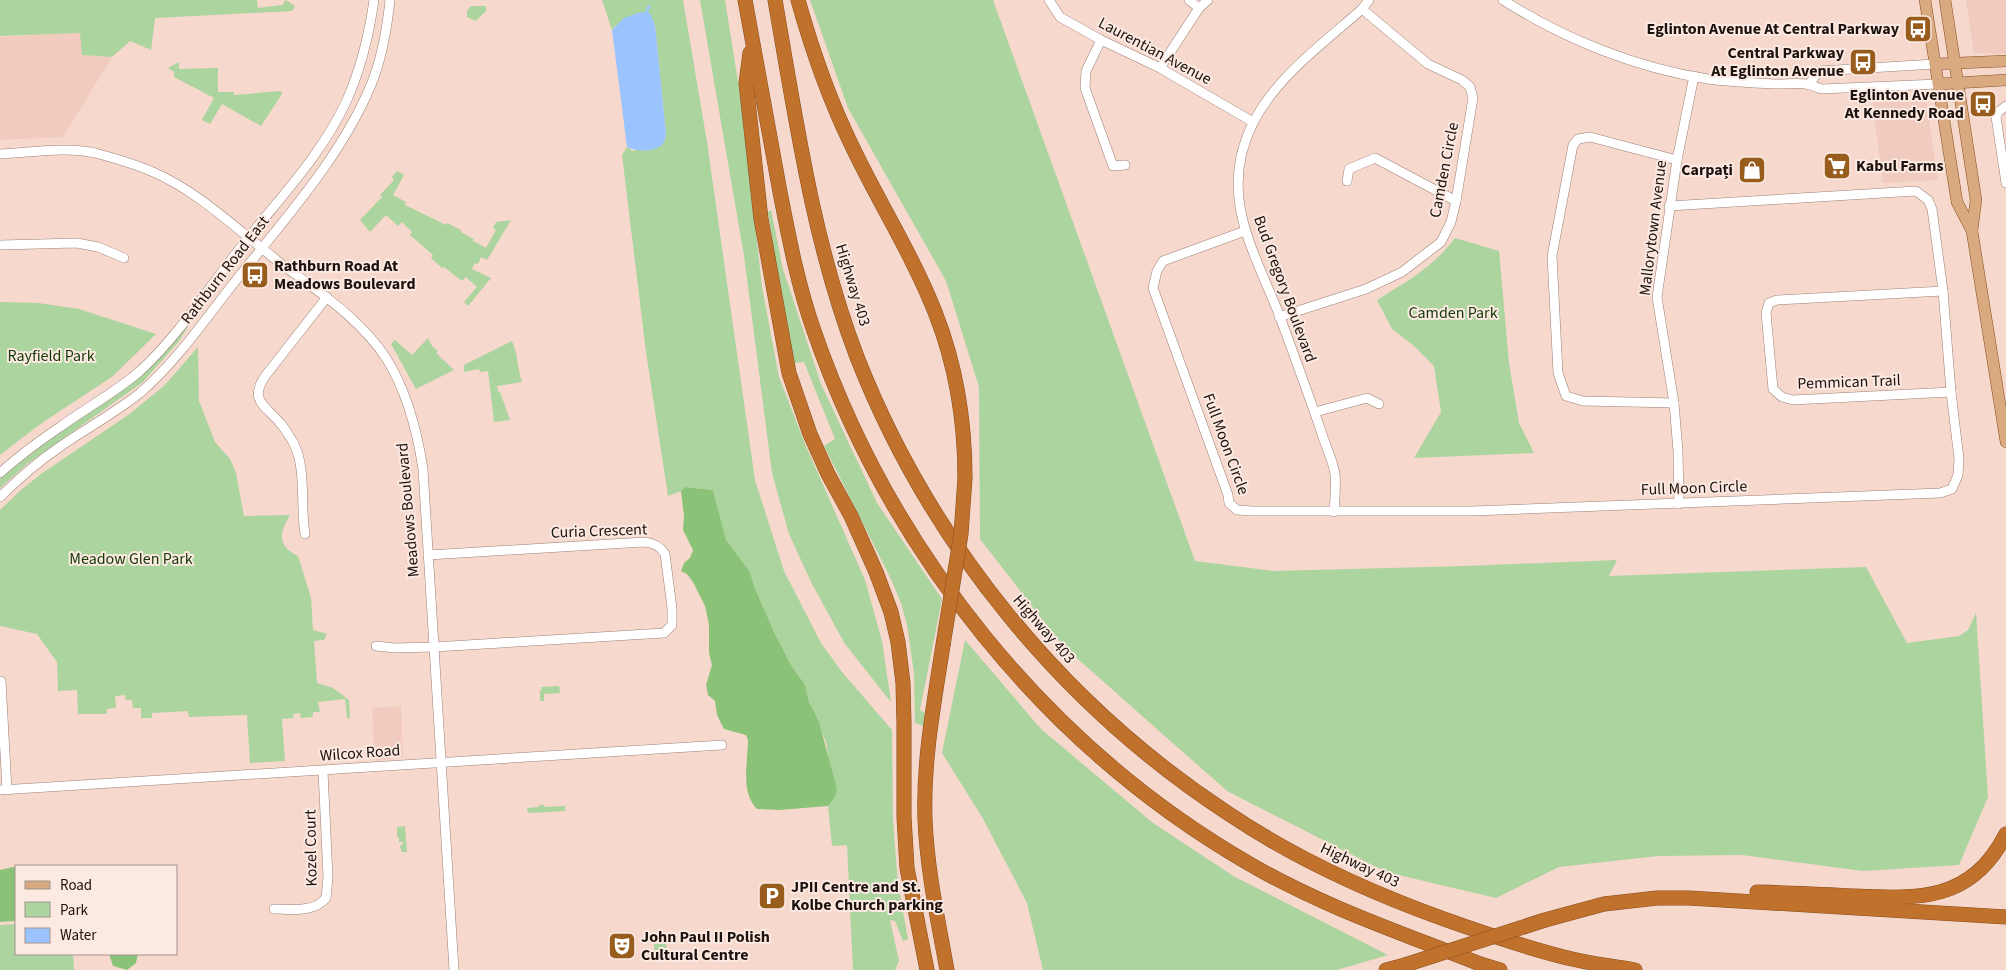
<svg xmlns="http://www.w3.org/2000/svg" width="2006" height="970" font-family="'Source Sans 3',sans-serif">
<rect width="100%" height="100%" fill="#f7d8cd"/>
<g fill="#f1cbbd">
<polygon points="1966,0 2006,0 2006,54 1974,53"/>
<polygon points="80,33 82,55 112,57 63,137 0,140 0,37"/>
<polygon points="1920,96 1926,99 1938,180 1883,183 1872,98"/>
<polygon points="401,706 403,757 375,761 372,708"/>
</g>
<g fill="#abd49f">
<polygon points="0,0 257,0 258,8 282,5 286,0 295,6 292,11 155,18 151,50 130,41 112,57 82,55 80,33 0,36"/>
<polygon points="602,0 683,0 707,142 755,480 784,571 821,643 842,672 892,730 893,820 898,884 908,939 903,941 895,921 890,920 899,961 895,970 853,970 847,845 832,846 828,806 835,797 826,742 809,702 805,685 791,665 775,634 754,586 750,572 726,541 713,490 685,487 681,491 668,496 646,352 622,155 627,147 633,151 664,143 666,135 655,25 651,17 616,25 612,30"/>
<polygon points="700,0 725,0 742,107 762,287 779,377 805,444 865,580 882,641 891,702 845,644 812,584 789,534 772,473 744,256"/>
<polygon points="810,0 993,0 1195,561 1274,571 1465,566 1617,560 1609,576 1866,567 1907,643 1959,636 1968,630 1976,613 1988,797 1959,865 1863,871 1742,855 1658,856 1559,867 1496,898 1386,872 1227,791 1062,645 980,539 979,387 946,281 848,108"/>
<polygon points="471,6 486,6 486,11 476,21 467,17 467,11"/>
<polygon points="179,62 179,69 218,68 218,92 234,92 234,95 281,91 282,94 261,126 222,104 210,124 202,120 214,98 174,77 174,72 168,68"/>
<polygon points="397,171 404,175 393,195 406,202 405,205 446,225 447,223 461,230 461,232 474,239 473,241 486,248 496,230 493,228 496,222 511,220 487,260 481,257 478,264 475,263 472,269 491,278 468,306 464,302 477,287 466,277 462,281 444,267 442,268 431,258 433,255 410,235 412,232 402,222 398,226 386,215 370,232 360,220 382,197 380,195 394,180 392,177"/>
<polygon points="771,210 783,269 821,384 877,503 942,599 920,710 926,714 924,726 915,723 914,673 907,625 901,603 889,575 824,446 835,439 804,362 794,363 784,317 768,212"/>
<path d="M1455,238l44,13 10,112 10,60 15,30 -120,5 27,-46 -7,-46 -21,-21 -21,-16 -15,-29c32,-20 55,-32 78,-62z"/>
<polygon points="0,302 38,303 79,309 156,334 113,376 39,425 0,455"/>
<polygon points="193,318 179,341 143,382 27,464 0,488 0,479 39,446 126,385"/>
<polygon points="428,338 432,346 438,351 436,353 454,370 416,389 391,344 395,340 412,355"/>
<path d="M512,341c6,12 5,27 10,41l-25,4 1,6h2l10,28 -16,2 -6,-51 -8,1 -1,-3 -15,3v-7z"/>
<path d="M198,347l1,54 16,41 15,17 6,14 8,43 46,-1c-11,18 -13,31 8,41l13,42 2,32 14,4 -3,6 -10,1 3,42 16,5 16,12 1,18h-3l-2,-19 -27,3 2,10h-7v5l-12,1 -1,-5 -7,1 1,4 -12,1 3,42 -35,2 -3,-48 -58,2 -1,-6 -36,2v5h-11v-10h-8l-1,-8h-6l-1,-5 -10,1 1,12 -9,1v5h-29l-1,-24 -19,1 -1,-29 -20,-28 -37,-8v-116l21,-20 20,-16 87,-59 36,-29z"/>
<polygon points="965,640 1041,729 1153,823 1235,877 1388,955 1337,970 1043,970 1027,903 982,817 942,753"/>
<polygon points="559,686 560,693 544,694 544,701 540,701 540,690 542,690 541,687"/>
<polygon points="539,805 544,805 545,807 565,806 565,811 528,813 527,808 539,807"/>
<polygon points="405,826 407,852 402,852 400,847 404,842 399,842 399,837 397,837 397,827"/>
<polygon points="16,924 16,954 73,954 74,970 0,970 0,925"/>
<polygon points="666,942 667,959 655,960 654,944"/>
</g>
<g fill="#8ac378">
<path d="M685,487l28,3 13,50 24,32 4,14 21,48 16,31 14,20 4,17 10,20 18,67 -2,8 -7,9 -49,4 -22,-1c-17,-17 -9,-47 -9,-69l-2,-5 -22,-6 -7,-14 -2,-14 -7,-6 -2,-10 6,-20 -3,-12v-28l-4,-19 -12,-24 -6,-8 -6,-3 3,-8 6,-5 3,-8 -10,-20 1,-14 -3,-25z"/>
<polygon points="13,867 16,867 16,921 0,922 0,870"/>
<polygon points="109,954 138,954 136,963 127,970 113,966"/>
</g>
<path fill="#9bc4ff" d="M641,12l9,1 5,12 11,109c-1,3 -1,6 -2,8 -6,11 -28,10 -37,5l-15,-117 12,-12z"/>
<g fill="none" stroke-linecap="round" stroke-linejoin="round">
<polyline stroke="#9bc4ff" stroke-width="2.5" points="646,14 649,6"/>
<g stroke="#9c8076" stroke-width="10">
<g id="minor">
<polyline points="1049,0 1060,17 1101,40 1160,68 1253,122"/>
<polyline points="1189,0 1199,8"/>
<path d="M1503,0c61,39 133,68 205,79 22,3 46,4 69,5 17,0 28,-3 44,5l117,-5"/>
<polyline points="1101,40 1086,71 1085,88 1113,166 1125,165"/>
<polyline points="1160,68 1199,8 1208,0"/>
<polyline points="1810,83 1819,71 1935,64"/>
<polyline points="2006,106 1998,112 1996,117 2006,183"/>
<path d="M0,154c30,-1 65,-8 95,-1 19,5 40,11 58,19 45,19 87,60 126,90 38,29 80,55 107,96 21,33 31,72 37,111l31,501"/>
<polyline points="1347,181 1349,169 1375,158 1456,201"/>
<polyline points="1245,231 1163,261 1157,271 1153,288 1228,495 1229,503 1237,510 1252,511 1473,511 1940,493 1952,489 1958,475 1959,459 1951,392 1943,291 1932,209 1928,200 1916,191 1669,206"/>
<polyline points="0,245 77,243 98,247 124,258"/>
<polyline points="1943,291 1777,300 1769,303 1766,313 1773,389 1782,397 1793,400 1951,392"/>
<polyline points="1279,317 1366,289 1402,272 1441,242 1451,222 1456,201 1473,98 1470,87 1462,80 1428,64 1362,9"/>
<polyline points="1674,403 1583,401 1566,396 1558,373 1552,256 1573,145 1578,139 1590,137 1677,160"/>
<polyline points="1315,412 1367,398 1379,404"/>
<path d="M0,473c19,-17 39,-32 60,-46 26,-19 56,-35 80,-56 36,-33 64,-76 93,-114 39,-51 86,-97 113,-155 15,-33 23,-67 28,-102"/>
<path d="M0,497c19,-19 39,-36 61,-51 26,-18 54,-33 79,-53 36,-31 64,-72 93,-109 50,-63 107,-125 138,-199 11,-27 16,-56 19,-85"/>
<polyline points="1679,504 1678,451 1674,403 1657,297 1677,160 1694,76"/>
<path d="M1334,512c1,-12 2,-26 1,-38 -2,-14 -10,-29 -14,-43 -13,-38 -27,-76 -41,-114 -26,-67 -63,-122 -27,-194 23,-46 72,-81 109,-114l7,-9"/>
<path d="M305,534c-5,-29 2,-66 -12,-92 -4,-6 -8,-14 -13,-19 -15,-18 -32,-23 -14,-48l61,-78"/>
<path d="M376,646l19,2 39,-1 230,-14 8,-8v-17l-7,-54c-5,-8 -11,-11 -21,-12l-216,13"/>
<polyline points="1,681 7,790"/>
<polyline points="0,790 722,745"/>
<path d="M274,909c17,0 40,4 52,-11l2,-21 -5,-106"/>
</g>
</g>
<g stroke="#875021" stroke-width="12">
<g id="major">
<polyline points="1925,0 1957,202 1972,231"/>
<polyline points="1945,0 1976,200 1972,231 2006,442"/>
<polyline points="1935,64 2006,61"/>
<polyline points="1938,84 2006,80"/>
</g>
</g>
<g stroke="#875021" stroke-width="15">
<g id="highway">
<path d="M745,0c12,64 23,128 35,192 9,46 18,94 34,139 76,220 232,415 434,532 73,43 154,70 232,101l20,6"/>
<path d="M775,0c21,120 38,242 82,357 73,186 205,348 372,457 67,45 140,78 215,105 42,15 85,30 128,40 21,5 42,7 63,11"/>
<path d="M798,0c14,50 31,99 54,146 26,55 60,108 83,166 21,53 30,109 30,166"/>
<polyline points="750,53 746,83 761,219 789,373 810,434 828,474 851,516 876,572 891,612 898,642 903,683 904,723 904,817 907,868 927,970"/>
<path d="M943,645c-9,58 -20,116 -18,174 2,51 13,101 22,151"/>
<path d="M1757,892c32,1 64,2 96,4 66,3 118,6 153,-62"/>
<polyline points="1545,920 1604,904 1657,898 1689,898 2006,917"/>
<polyline points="1386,970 1405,965"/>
</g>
</g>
<use href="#minor" stroke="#fff" stroke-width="9"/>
<use href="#major" stroke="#d9aa80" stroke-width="11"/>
<use href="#highway" stroke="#c0712b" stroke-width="14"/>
<g stroke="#875021" stroke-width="15" stroke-linecap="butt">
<g id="highway-bridge">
<polyline points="943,645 961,534 965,478"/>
<polyline points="1405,965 1545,920"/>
</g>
</g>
<use href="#highway-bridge" stroke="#c0712b" stroke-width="14"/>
</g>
<defs>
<g id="bus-square" transform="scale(1.4375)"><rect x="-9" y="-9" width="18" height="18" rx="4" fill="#985c1d" stroke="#fbe9e2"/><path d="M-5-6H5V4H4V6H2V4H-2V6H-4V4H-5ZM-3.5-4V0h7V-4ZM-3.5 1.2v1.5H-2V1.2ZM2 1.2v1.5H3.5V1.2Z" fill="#fff"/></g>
<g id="supermarket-square" transform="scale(1.4375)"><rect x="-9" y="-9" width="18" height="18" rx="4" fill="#985c1d" stroke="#fbe9e2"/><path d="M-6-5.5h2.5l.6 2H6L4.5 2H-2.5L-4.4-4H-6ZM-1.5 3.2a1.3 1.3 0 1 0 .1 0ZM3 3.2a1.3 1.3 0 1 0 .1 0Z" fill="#fff"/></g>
<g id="shop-square" transform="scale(1.4375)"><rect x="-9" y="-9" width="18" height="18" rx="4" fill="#985c1d" stroke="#fbe9e2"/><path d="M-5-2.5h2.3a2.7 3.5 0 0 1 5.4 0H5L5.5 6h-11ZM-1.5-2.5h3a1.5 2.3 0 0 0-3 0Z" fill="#fff"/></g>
<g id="parking-square" transform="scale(1.4375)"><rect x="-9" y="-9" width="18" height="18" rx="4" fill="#985c1d" stroke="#fbe9e2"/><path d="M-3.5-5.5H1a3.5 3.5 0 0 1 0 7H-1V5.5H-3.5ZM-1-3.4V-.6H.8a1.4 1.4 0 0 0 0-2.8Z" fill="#fff"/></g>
<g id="theatre-square" transform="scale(1.4375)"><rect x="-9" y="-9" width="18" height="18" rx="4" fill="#985c1d" stroke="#fbe9e2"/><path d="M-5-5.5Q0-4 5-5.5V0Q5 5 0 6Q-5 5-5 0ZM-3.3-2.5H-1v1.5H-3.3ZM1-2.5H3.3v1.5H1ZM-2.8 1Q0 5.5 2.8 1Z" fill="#fff"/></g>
</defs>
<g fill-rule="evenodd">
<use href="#bus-square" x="1918" y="29"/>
<use href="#bus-square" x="1863" y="62"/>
<use href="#bus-square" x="1983" y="104"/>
<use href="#supermarket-square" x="1837" y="166"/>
<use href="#shop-square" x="1752" y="170"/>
<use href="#bus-square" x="255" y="275"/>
<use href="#parking-square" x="772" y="896"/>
<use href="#theatre-square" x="622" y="946"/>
</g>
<g text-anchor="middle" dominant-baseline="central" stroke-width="4" stroke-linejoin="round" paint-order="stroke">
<g font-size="16" font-weight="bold" fill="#1c120e" stroke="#fbe9e2" text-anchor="end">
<text x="1899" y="29">Eglinton Avenue At Central Parkway</text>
<text x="1844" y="53">Central Parkway<tspan x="1844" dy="18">At Eglinton Avenue</tspan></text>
<text x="1964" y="95">Eglinton Avenue<tspan x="1964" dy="18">At Kennedy Road</tspan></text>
<text x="1856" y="166" text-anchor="start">Kabul Farms</text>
<text x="1733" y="170">Carpați</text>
<text x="274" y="266" text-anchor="start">Rathburn Road At<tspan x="274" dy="18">Meadows Boulevard</tspan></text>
<text x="791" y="887" text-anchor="start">JPII Centre and St.<tspan x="791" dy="18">Kolbe Church parking</tspan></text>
<text x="641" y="937" text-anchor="start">John Paul II Polish<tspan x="641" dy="18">Cultural Centre</tspan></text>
</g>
<g font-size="16" fill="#1c120e" stroke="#fbe9e2">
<text transform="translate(1155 51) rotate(28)">Laurentian Avenue</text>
<text transform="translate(1444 170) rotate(-79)">Camden Circle</text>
<text transform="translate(1653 228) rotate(-83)">Mallorytown Avenue</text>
<text transform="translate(225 270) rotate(-52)">Rathburn Road East</text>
<text transform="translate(853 285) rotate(73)">Highway 403</text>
<text transform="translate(1285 289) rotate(70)">Bud Gregory Boulevard</text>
<text transform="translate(1849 382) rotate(-2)">Pemmican Trail</text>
<text transform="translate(1226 444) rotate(70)">Full Moon Circle</text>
<text transform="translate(1694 488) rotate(-2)">Full Moon Circle</text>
<text transform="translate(408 510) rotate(-95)">Meadows Boulevard</text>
<text transform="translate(599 531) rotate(-2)">Curia Crescent</text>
<text transform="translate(1044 629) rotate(49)">Highway 403</text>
<text transform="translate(360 753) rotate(-4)">Wilcox Road</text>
<text transform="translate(311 848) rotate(-91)">Kozel Court</text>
<text transform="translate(1360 865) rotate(25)">Highway 403</text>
</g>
<g font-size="16" fill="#133804" stroke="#fbe9e2">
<text x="1453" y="313">Camden Park</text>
<text x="51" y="356">Rayfield Park</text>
<text x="131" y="559">Meadow Glen Park</text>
</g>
</g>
<rect x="15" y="865" width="162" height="90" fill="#fbe9e2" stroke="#a2938d"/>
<rect x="25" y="881" width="25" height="8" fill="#d9aa80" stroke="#a2938d"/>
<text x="60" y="890" font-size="15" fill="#1c120e">Road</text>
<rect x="25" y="902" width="25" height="15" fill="#abd49f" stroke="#a2938d"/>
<text x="60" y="915" font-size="15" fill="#1c120e">Park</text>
<rect x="25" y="928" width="25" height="15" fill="#9bc4ff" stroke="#a2938d"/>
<text x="60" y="940" font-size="15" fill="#1c120e">Water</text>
</svg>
